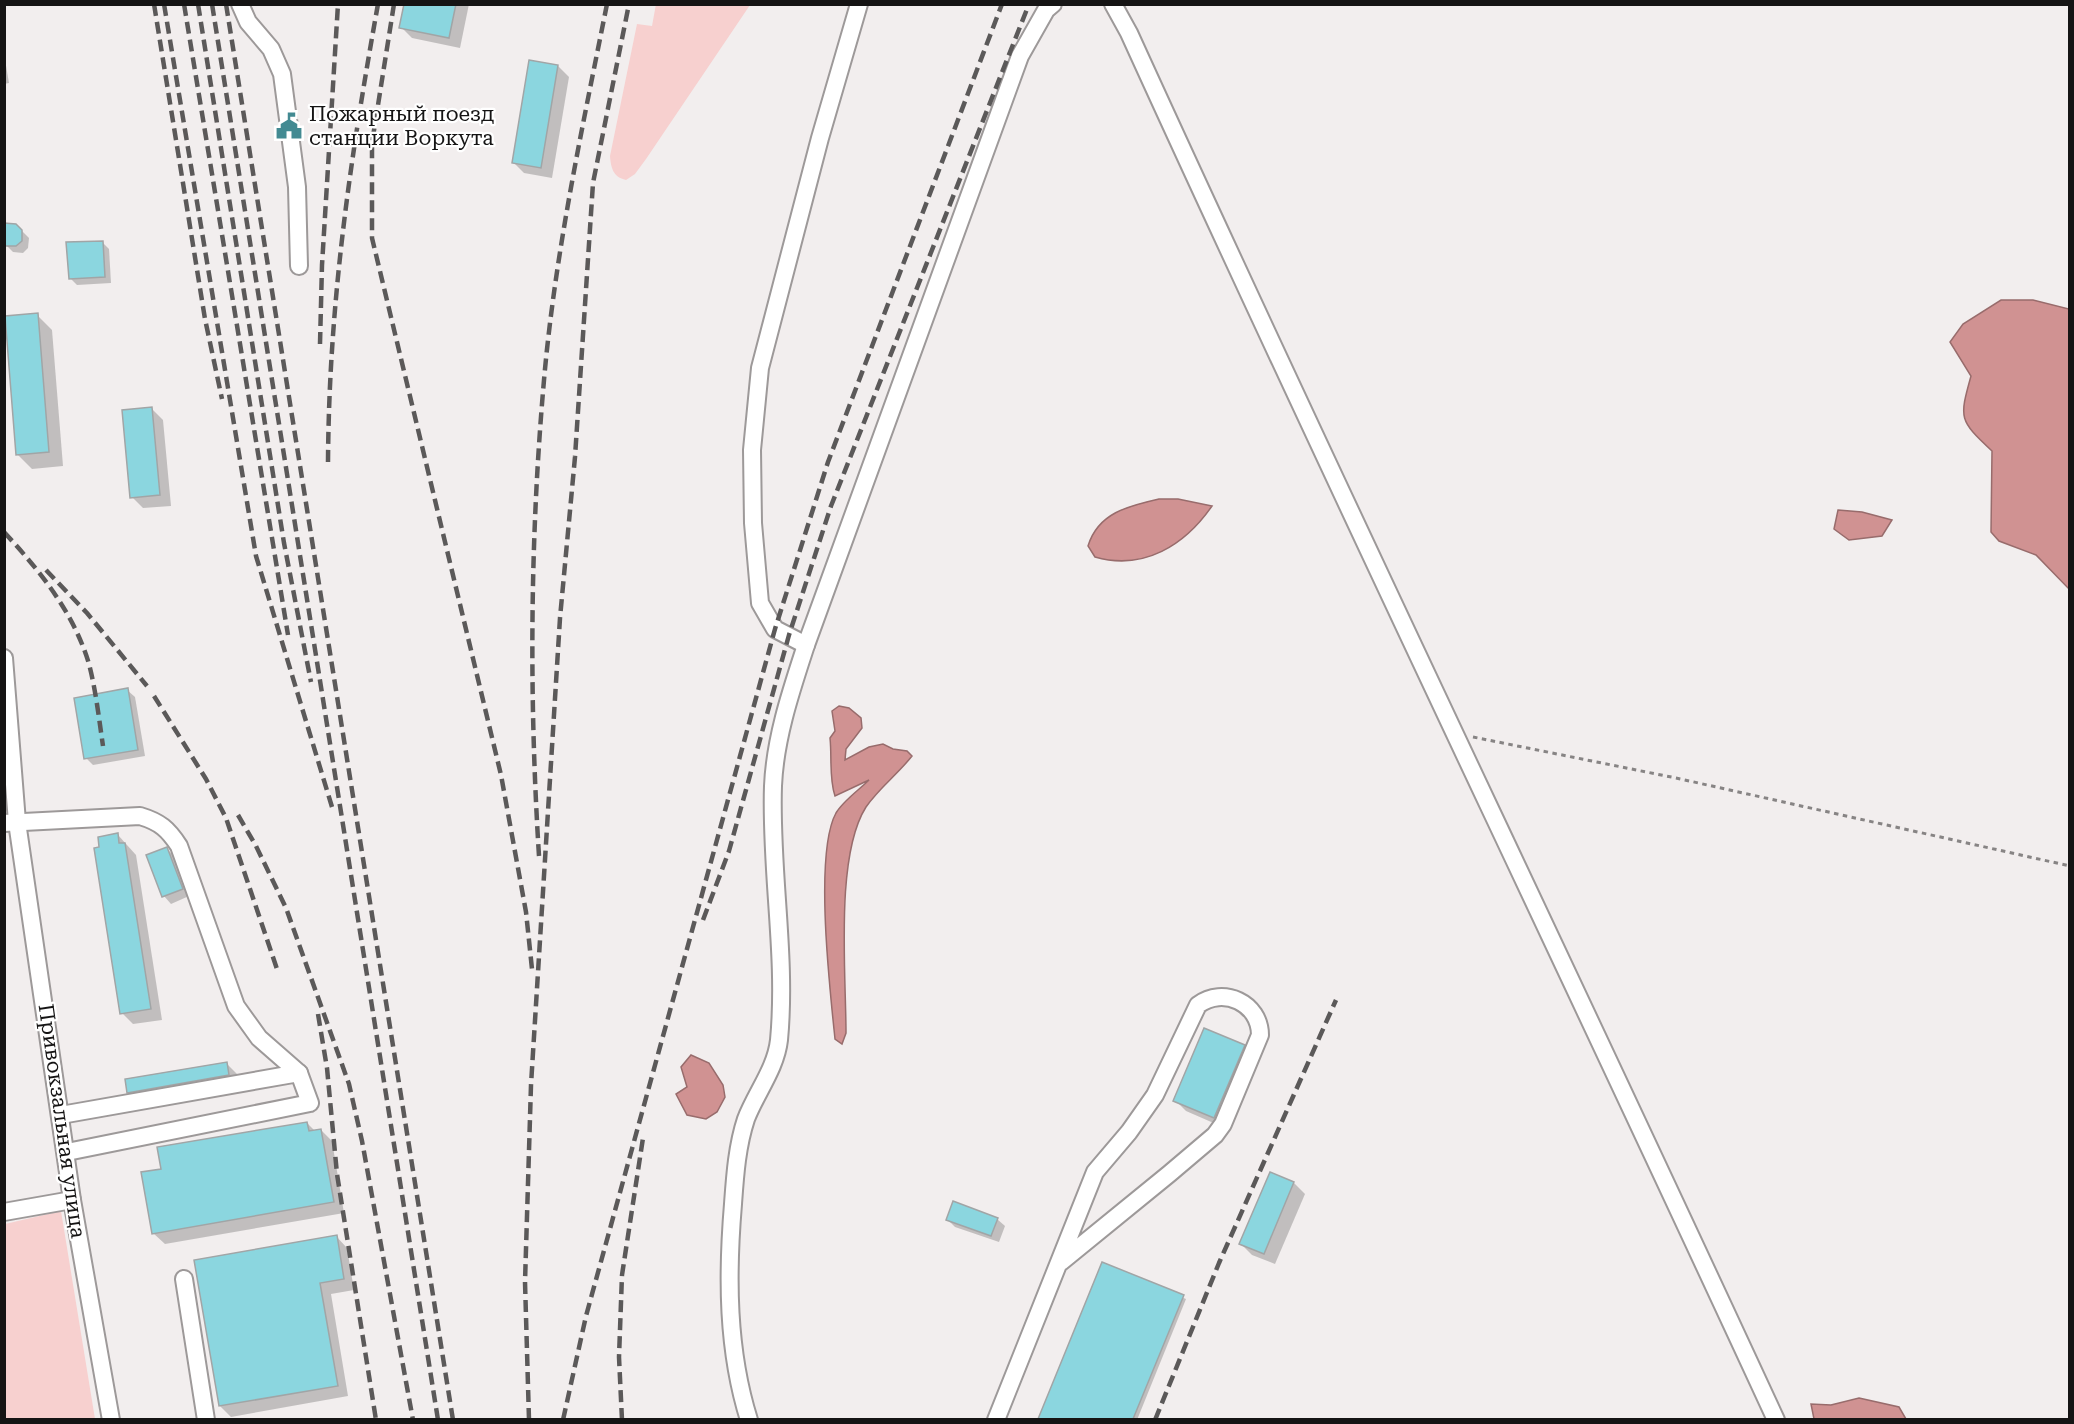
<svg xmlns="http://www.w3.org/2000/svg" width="2074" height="1424" font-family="'Roboto Serif',serif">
<rect width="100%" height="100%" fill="#f2eeee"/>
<g fill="#f7d0cf">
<path d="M656,4l94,1 -104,154 -11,15 -9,6c-13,-3 -15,-12 -16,-24l27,-132 15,2z"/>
<polygon points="61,1211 95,1419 5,1419 5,1224"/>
</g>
<g fill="#d09292" stroke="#986c6c" stroke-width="1.5">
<path d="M2001,300h32l36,9v280l-33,-34 -37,-14 -8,-9 1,-81c-33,-31 -33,-32 -21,-75l-21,-34 13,-18z"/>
<path d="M1159,499h19l34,7c-27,39 -68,65 -117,51l-7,-11c10,-33 40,-40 71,-47z"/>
<polygon points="1838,510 1862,512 1892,520 1882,536 1849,540 1834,529"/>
<path d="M839,706l10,2 12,10 1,10 -16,21 -1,11 24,-13 14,-3 10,5 14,2 5,5c-14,18 -33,32 -46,51 -31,49 -20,166 -20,226l-4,11 -7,-5c-5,-49 -21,-186 1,-226 7,-12 23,-23 33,-33l-34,16c-6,-17 -3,-39 -5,-58l5,-7 -3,-20z"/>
<polygon points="691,1055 709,1063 723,1085 725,1097 717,1112 706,1119 687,1115 676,1094 687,1087 681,1067"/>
<polygon points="1859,1398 1899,1407 1906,1419 1814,1419 1811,1404 1831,1405"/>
</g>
<g fill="#0003">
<polygon points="405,4 469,4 460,48 412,38 401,27"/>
<polygon points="4,54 9,83 4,84"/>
<polygon points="558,66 569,77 552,178 524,173 513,162"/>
<polygon points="16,225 29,238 28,248 23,253 13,252 4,243"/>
<polygon points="102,242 109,249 111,283 77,285 70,278"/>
<polygon points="37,315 52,330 63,466 32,469 17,454"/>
<polygon points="152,409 163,420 171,506 143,508 132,497"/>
<polygon points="127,690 135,697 145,756 93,765 86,758"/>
<polygon points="118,835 136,855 162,1020 133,1024 122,1013"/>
<polygon points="166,848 174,856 189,896 171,904 164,896 148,856"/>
<polygon points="1244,1046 1255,1057 1225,1128 1186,1111 1175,1100"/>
<polygon points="226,1063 237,1074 239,1085 139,1103 128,1092"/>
<polygon points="307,1123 315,1131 321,1130 332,1141 344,1213 165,1244 153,1233 163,1170"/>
<polygon points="1271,1173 1294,1183 1305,1194 1275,1264 1252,1255 1241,1244"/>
<polygon points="997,1219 1005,1226 999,1242 955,1227 948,1220"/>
<polygon points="336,1236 347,1248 354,1290 331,1294 348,1396 231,1417 220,1406"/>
<polygon points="1103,1264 1186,1299 1137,1420 1039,1420"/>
</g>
<g fill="#8bd6df" stroke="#a1a5a6" stroke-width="1.5">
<polygon points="404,4 456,4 449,38 399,28"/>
<polygon points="529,60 558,65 541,168 512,163"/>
<polygon points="4,223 16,224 22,230 22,241 16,246 4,246"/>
<polygon points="103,241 105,277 69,279 66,242"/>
<polygon points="38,313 49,452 16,455 5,316"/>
<polygon points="152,407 160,495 130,498 122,410"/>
<polygon points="128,688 138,750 84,759 74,698"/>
<polygon points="118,833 119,843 125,843 151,1009 120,1014 94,848 99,847 98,837"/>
<polygon points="167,847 183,889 162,897 146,855"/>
<polygon points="1204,1028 1245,1045 1214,1118 1173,1101"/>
<polygon points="227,1062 229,1075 127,1093 125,1079"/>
<polygon points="307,1122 309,1131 321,1129 334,1202 152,1234 141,1172 161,1169 157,1147"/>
<polygon points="1270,1172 1294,1182 1264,1254 1239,1244"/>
<polygon points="953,1201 998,1218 991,1236 946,1220"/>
<polygon points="337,1235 344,1279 320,1283 338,1386 219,1406 194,1260"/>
<polygon points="1102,1262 1184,1295 1133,1419 1038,1419"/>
</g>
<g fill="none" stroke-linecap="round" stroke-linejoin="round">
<g stroke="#9d9999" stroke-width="20">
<g id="minor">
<polyline points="240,4 248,22 271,49 282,74 297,187 299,266"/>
<path d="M1113,4l16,29c211,464 433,923 647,1387"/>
<polyline points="806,645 775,629 760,603 753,523 752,450 760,368 820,138 859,4"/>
<polyline points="4,658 17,822 72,1200 111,1420"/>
<path d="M4,823l136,-7c20,6 28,13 39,30l57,160 23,32 40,35 11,30 -243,49"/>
<polyline points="61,1115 299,1073"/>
<polyline points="4,1212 72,1200"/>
<polyline points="184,1279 206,1420"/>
<path d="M749,1420c-22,-70 -22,-144 -16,-216 2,-28 4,-58 13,-85 10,-26 30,-51 33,-79 8,-85 -9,-169 -6,-254 2,-48 18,-95 33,-141l214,-589 26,-46 7,-6"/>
<path d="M996,1420l99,-248 34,-40 26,-37 43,-90c25,-19 62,-2 62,30l-37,89 -8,11 -46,39 -108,88"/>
</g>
</g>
<polyline stroke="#878484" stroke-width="3" stroke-dasharray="4.5 4.5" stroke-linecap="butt" points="1473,737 1676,778 2070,866"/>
<use href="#minor" stroke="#fff" stroke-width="16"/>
<g stroke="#5b5959" stroke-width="4.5" stroke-dasharray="12 6" stroke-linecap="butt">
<polyline points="154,4 205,319 222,399"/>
<polyline points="164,4 256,556 332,807"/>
<polyline points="184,4 288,635"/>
<polyline points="198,4 284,543 311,682"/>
<polyline points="212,4 438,1420"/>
<polyline points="226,4 453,1420"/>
<polyline points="394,4 372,143 372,238 501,775 526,912 532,969"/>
<polyline points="320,344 322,265 338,4"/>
<path d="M328,462c1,-159 22,-302 50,-458"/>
<path d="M4,532c36,39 70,81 85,132 7,27 10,55 14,82"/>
<polyline points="46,570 87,613 147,686"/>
<polyline points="154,696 206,779 226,818 277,969"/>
<polyline points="238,815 256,846 286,908 349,1084 362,1141 413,1420"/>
<path d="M539,856c-10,-158 -9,-317 5,-476 11,-126 38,-251 63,-376"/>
<polyline points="703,920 729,851 789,635 831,506 1029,4"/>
<polyline points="318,1014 327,1068 337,1174 376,1420"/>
<polyline points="529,1420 525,1282 531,1085 560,618 575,457 593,183 629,4"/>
<polyline points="563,1420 586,1316 775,629 828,462 1002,4"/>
<polyline points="622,1420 619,1357 622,1275 643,1138"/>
<polyline points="1155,1420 1219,1263 1336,1000"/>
</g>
</g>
<defs>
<g id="civic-bare" transform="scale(2.07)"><path d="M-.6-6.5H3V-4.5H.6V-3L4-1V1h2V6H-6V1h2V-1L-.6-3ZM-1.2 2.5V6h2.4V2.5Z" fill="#438a92" stroke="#fff" stroke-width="2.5" paint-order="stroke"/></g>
</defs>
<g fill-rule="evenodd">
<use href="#civic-bare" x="289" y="126"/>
</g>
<g text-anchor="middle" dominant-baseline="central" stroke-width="4.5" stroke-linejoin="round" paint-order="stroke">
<g font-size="21" fill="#151414" stroke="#fff" text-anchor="start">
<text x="309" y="114">Пожарный поезд<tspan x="309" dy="24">станции Воркута</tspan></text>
</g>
<g font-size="21" fill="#151414" stroke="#fff">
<text transform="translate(62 1121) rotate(82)">Привокзальная улица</text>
</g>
</g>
<rect width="2074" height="1424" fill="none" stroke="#151414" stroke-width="12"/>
</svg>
